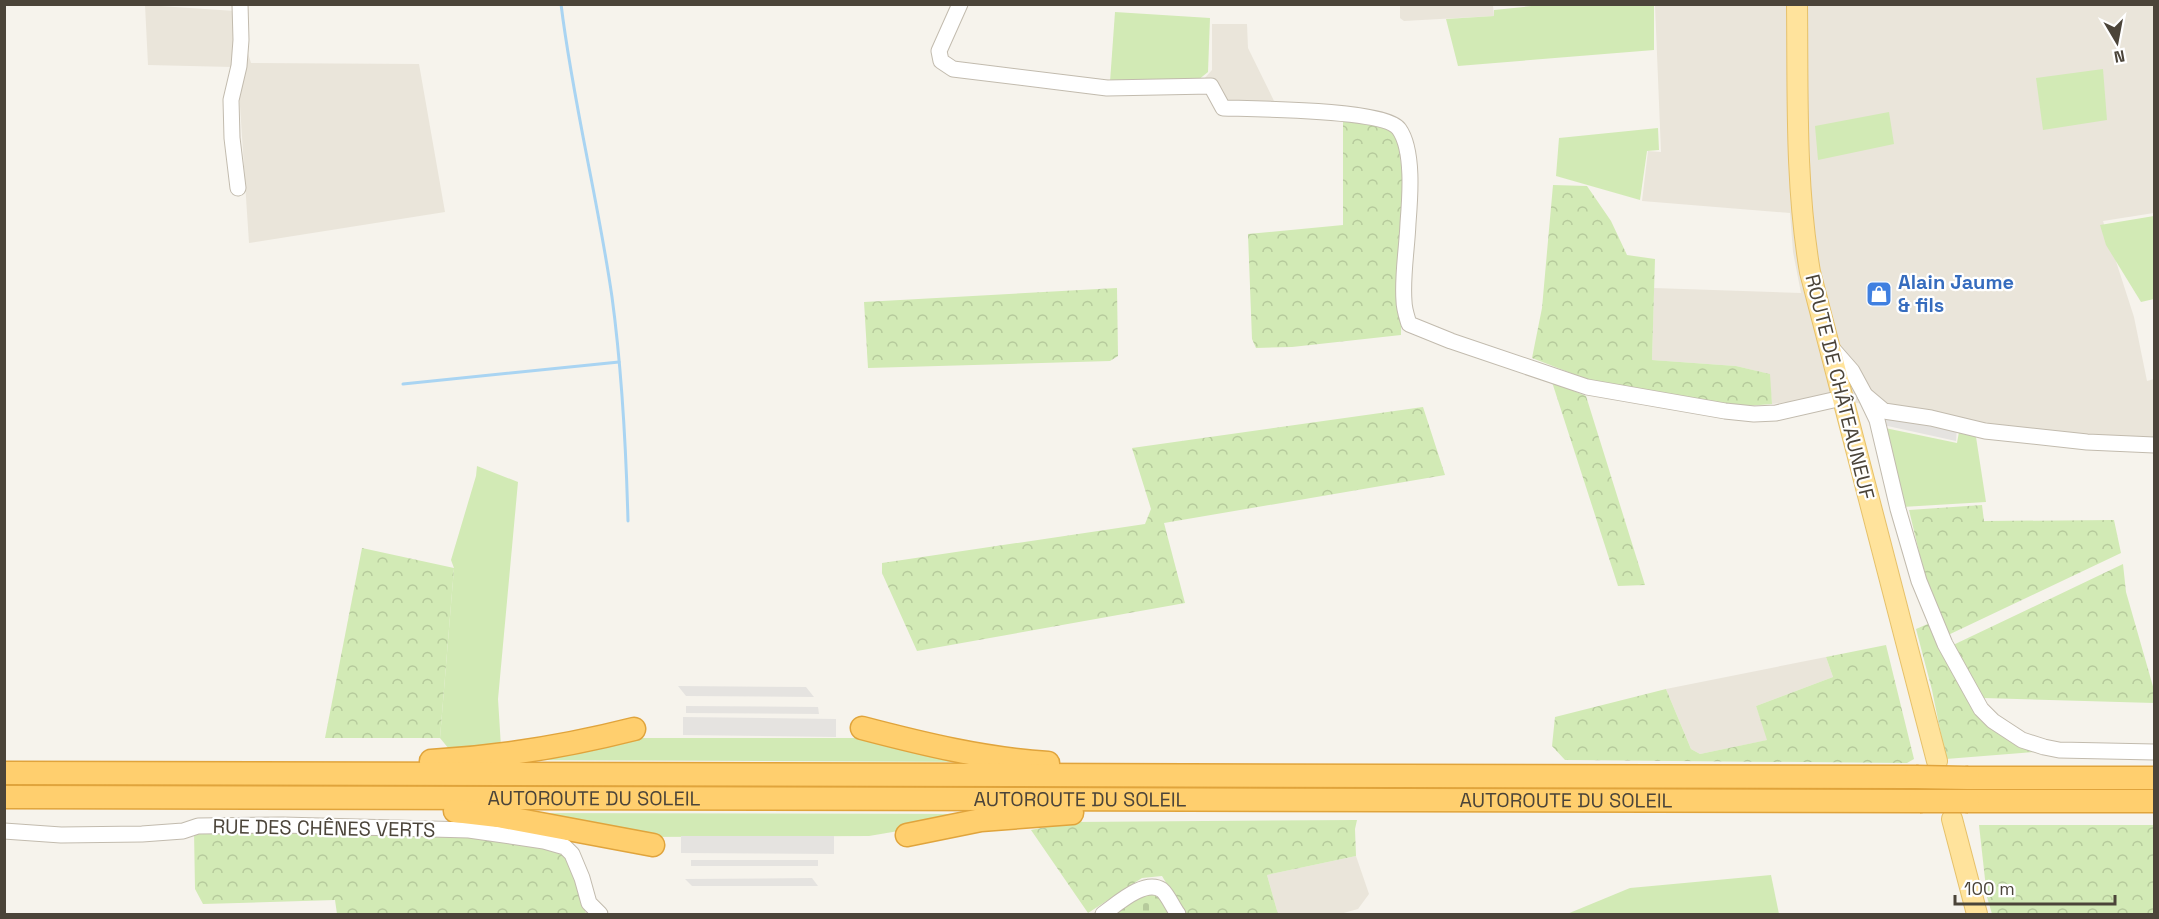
<svg xmlns="http://www.w3.org/2000/svg" width="2159" height="919" font-family="'Space Grotesk',sans-serif">
<defs>
<pattern id="forest-crowns" width="20" height="18" patternUnits="userSpaceOnUse" patternTransform="scale(1.5)"><rect width="20" height="18" fill="#d2eab5"/><path d="M2 6a3 3 0 1 1 6 0M12 15a3 3 0 1 1 6 0" fill="none" stroke="#b6ca9c"/></pattern>
<pattern id="cemetery-stones" width="16" height="16" patternUnits="userSpaceOnUse" patternTransform="scale(1.5)"><rect width="16" height="16" fill="#d2eab5"/><path d="M2 7V4a2 2 0 0 1 4 0v3zM10 15v-3a2 2 0 0 1 4 0v3z" fill="#b6ca9c"/></pattern>
</defs>
<rect width="100%" height="100%" fill="#f6f3ec"/>
<g fill="#eae5da">
<polygon points="145,5 235,11 251,63 419,64 445,212 249,243 239,91 232,67 148,65"/>
<polygon points="1400,5 1493,5 1494,16 1404,21 1400,18"/>
<polygon points="1655,5 2154,5 2154,213 2103,221 2134,317 2147,381 2154,379 2154,440 2080,439 1884,408 1826,397 1772,404 1769,374 1736,366 1652,360 1654,288 1801,293 1793,252 1790,213 1642,201 1648,151 1661,152"/>
<polygon points="1212,24 1247,24 1248,48 1276,105 1221,112 1203,80 1212,70"/>
<polygon points="1826,657 1833,677 1756,706 1768,740 1700,754 1691,749 1666,689"/>
<polygon points="1356,856 1369,894 1358,909 1340,914 1278,914 1267,875"/>
</g>
<g fill="#d2eab5">
<polygon points="1551,4 1654,5 1654,50 1458,66 1446,19 1494,16 1494,10"/>
<polygon points="1115,12 1210,18 1208,72 1198,80 1110,82"/>
<polygon points="2103,69 2107,120 2043,130 2036,78"/>
<polygon points="1889,112 1894,144 1818,160 1815,126"/>
<polygon points="1658,128 1659,150 1647,151 1640,200 1556,176 1559,138"/>
<polygon points="2154,216 2154,299 2141,302 2106,245 2100,225"/>
<polygon points="1885,428 1957,443 1959,432 1976,437 1986,502 1902,507"/>
<polygon points="477,466 518,482 498,699 501,747 449,749 440,738 454,568 451,560 476,476"/>
<polygon points="641,738 877,738 988,762 519,760"/>
<polygon points="525,813 987,814 987,816 869,836 635,837"/>
<polygon points="1771,875 1779,914 1567,914 1630,888"/>
</g>
<g fill="url(#forest-crowns)">
<polygon points="1343,121 1384,125 1398,139 1403,181 1401,335 1292,347 1256,348 1252,339 1248,234 1343,225"/>
<polygon points="1553,185 1587,186 1611,221 1627,255 1655,259 1652,360 1736,366 1770,374 1772,404 1735,407 1586,379 1532,358 1542,308"/>
<polygon points="1117,288 1118,356 1110,361 868,368 864,302"/>
<polygon points="1552,382 1586,396 1645,585 1618,586"/>
<polygon points="1423,407 1445,475 1164,523 1185,603 917,651 882,573 882,563 1145,524 1151,509 1132,448"/>
<polygon points="1982,505 1984,521 2114,520 2121,553 1946,636 1925,577 1909,510"/>
<polygon points="362,548 454,568 440,738 325,738"/>
<polygon points="2123,564 2126,592 2154,690 2154,703 1983,698 1951,646"/>
<polygon points="1930,623 1969,703 1978,714 2034,752 1946,759 1932,690 1916,629"/>
<polygon points="1886,645 1914,759 1907,763 1565,760 1552,746 1555,717 1666,689 1691,749 1700,754 1767,740 1756,706 1833,677 1826,657"/>
<polygon points="1357,820 1355,829 1356,856 1267,875 1278,914 1185,914 1162,876 1142,878 1088,913 1031,830 1071,822"/>
<polygon points="1979,825 2154,825 2154,914 1992,914 1987,897"/>
<polygon points="194,831 432,834 553,845 585,876 585,912 589,914 337,914 335,900 203,904 195,889"/>
</g>
<polygon fill="url(#cemetery-stones)" points="1151,893 1162,900 1170,914 1112,914 1138,895"/>
<g fill="#e5e3e0">
<polygon points="1883,415 1957,426 1956,441 1883,425"/>
<polygon points="678,686 806,687 814,697 686,696"/>
<polygon points="686,706 818,707 819,714 686,713"/>
<polygon points="683,717 836,719 836,737 683,735"/>
<polygon points="681,836 834,836 834,854 681,853"/>
<rect x="691" y="860" width="127" height="6"/>
<polygon points="812,878 818,886 692,886 685,879"/>
</g>
<g fill="none" stroke-linecap="round" stroke-linejoin="round">
<g stroke="#a9d4f2" stroke-width="3">
<path d="M561,4c12,99 37,195 51,293 10,74 14,149 16,224"/>
<polyline points="403,384 619,362"/>
</g>
<g stroke="#c2bbae" stroke-width="17">
<g id="minor">
<path d="M960,4l-21,47 2,10 12,8 154,19 104,-2 12,22c28,1 162,1 176,21 15,21 11,69 9,94 -1,26 -6,53 -4,78 0,8 3,16 5,23l42,17 136,46 138,24 29,3 22,-1 66,-15"/>
<polyline points="238,188 232,138 231,100 239,66 241,40 240,4"/>
<polyline points="1831,347 1852,371 1865,395 1884,411 1931,418 1985,431 2087,442 2154,445"/>
<polyline points="1865,395 1877,420 1898,509 1919,581 1945,644 1981,709 1993,721 2022,740 2044,747 2059,750 2154,752"/>
<polyline points="4,831 61,835 142,834 183,831 198,826 283,825 469,830 544,841 565,847 572,854 582,878 589,903 600,914"/>
<path d="M1103,914c13,-9 42,-36 59,-24 6,5 11,18 16,24"/>
</g>
</g>
<g stroke="#e6c16a" stroke-width="22">
<g id="major">
<path d="M1797,4c1,89 -2,180 13,268l127,489"/>
<polyline points="1952,819 1977,914"/>
</g>
</g>
<g stroke="#e0a43c" stroke-width="25">
<g id="highway">
<path d="M862,728c61,16 123,31 186,35"/>
<path d="M431,761c69,-4 136,-15 203,-32"/>
<polyline points="4,773 1916,777"/>
<polyline points="1968,778 2154,778"/>
<path id="s1" d="M4,797l1916,4"/>
<polyline points="1968,801 2154,801"/>
<polyline points="455,811 498,816 653,845"/>
<polyline points="907,835 981,820 1072,813"/>
</g>
</g>
<use href="#minor" stroke="#fff" stroke-width="15"/>
<use href="#major" stroke="#ffe39c" stroke-width="20"/>
<use href="#highway" stroke="#ffcf6e" stroke-width="22"/>
<g stroke="#e0a43c" stroke-width="25" stroke-linecap="butt">
<g id="highway-bridge">
<polyline points="1916,777 1968,778"/>
<polyline points="1920,801 1968,801"/>
</g>
</g>
<use href="#highway-bridge" stroke="#ffcf6e" stroke-width="22"/>
</g>
<defs>
<g id="shop-square" transform="scale(1.35)"><rect x="-9" y="-9" width="18" height="18" rx="4" fill="#3f7fe0" stroke="#fff"/><path d="M-5-2.5h2.3a2.7 3.5 0 0 1 5.4 0H5L5.5 6h-11ZM-1.5-2.5h3a1.5 2.3 0 0 0-3 0Z" fill="#fff"/></g>
</defs>
<g fill-rule="evenodd">
<use href="#shop-square" x="1879" y="294"/>
</g>
<g text-anchor="middle" dominant-baseline="central" stroke-width="4.5" stroke-linejoin="round" paint-order="stroke">
<g font-size="20" font-weight="bold" fill="#366cbe" stroke="#fff" text-anchor="start">
<text x="1898" y="282">Alain Jaume<tspan x="1898" dy="23">&amp; fils</tspan></text>
</g>
<g font-size="20" fill="#4b4439" stroke="#fff">
<text transform="translate(1840 387) rotate(76)">ROUTE DE CHÂTEAUNEUF</text>
<text stroke="none"><textPath href="#s1" startOffset="590">AUTOROUTE DU SOLEIL</textPath></text>
<text stroke="none"><textPath href="#s1" startOffset="1076">AUTOROUTE DU SOLEIL</textPath></text>
<text stroke="none"><textPath href="#s1" startOffset="1562">AUTOROUTE DU SOLEIL</textPath></text>
<text transform="translate(324 828) rotate(1)">RUE DES CHÊNES VERTS</text>
</g>
</g>
<rect width="2159" height="919" fill="none" stroke="#4b4439" stroke-width="12"/>
<g transform="translate(2117 42) rotate(170)" stroke="#ffffff" stroke-width="4.5" paint-order="stroke">
<path d="M0-4.5L10 22L0 15L-10 22Z" fill="#4b4439"/>
<text y="-9" font-size="16" font-weight="bold" text-anchor="middle" fill="#4b4439">N</text>
</g>
<path d="M1955 895v9h160v-9" fill="none" stroke="#4b4439" stroke-width="3"/>
<text x="1964" y="895" font-size="18" fill="#4b4439" stroke="#ffffff" stroke-width="4.5" paint-order="stroke">100 m</text>
</svg>
